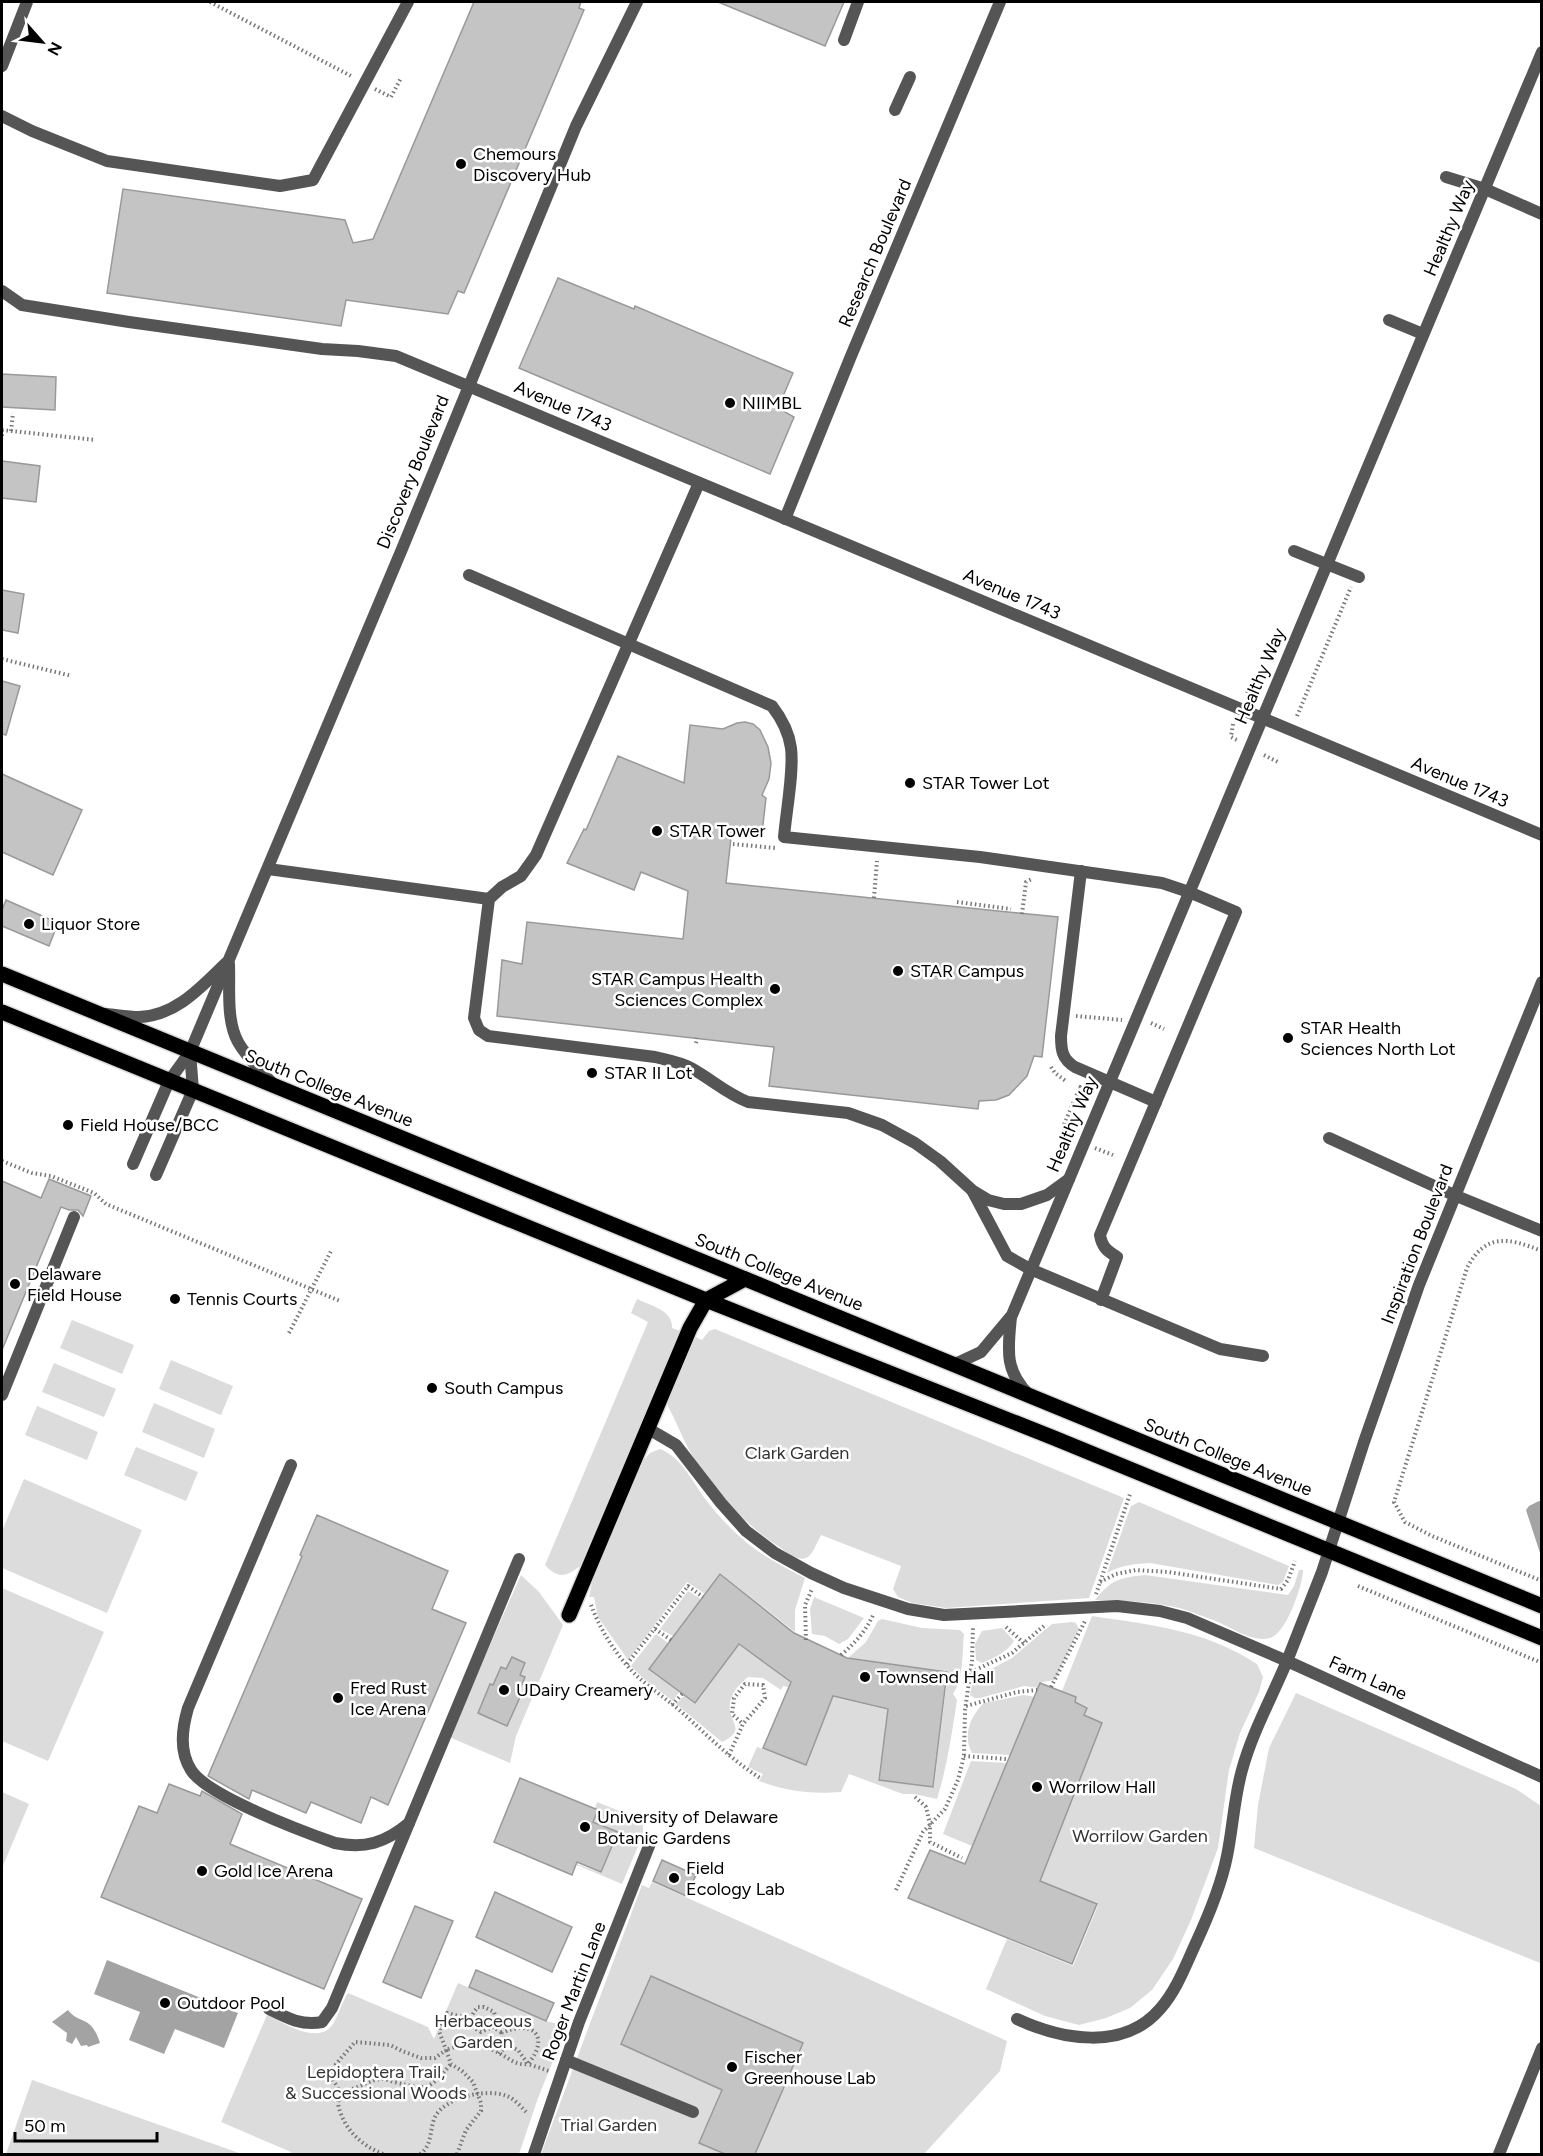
<svg xmlns="http://www.w3.org/2000/svg" width="1543" height="2156" font-family="Figtree,sans-serif">
<rect width="100%" height="100%" fill="#fff"/>
<g fill="#dcdcdc">
<path d="M637,1299c14,7 36,11 35,29l8,3 -100,235c-14,11 -22,13 -35,-1l103,-243 -17,-9z"/>
<polygon points="72,1320 134,1345 122,1374 60,1348"/>
<path d="M715,1329l409,169 -35,100 -143,10 -34,-5 -14,-6 -5,-8 8,-23 -80,-31c-4,7 -8,20 -15,23 -9,3 -18,-5 -25,-10 -37,-23 -68,-59 -91,-96 -8,-15 -14,-31 -22,-46l-1,-5 29,-64 6,3 7,-9z"/>
<polygon points="171,1360 233,1386 221,1415 159,1389"/>
<polygon points="54,1363 116,1389 104,1417 42,1392"/>
<polygon points="154,1403 215,1429 204,1458 142,1432"/>
<polygon points="37,1406 98,1432 87,1460 25,1435"/>
<polygon points="136,1447 198,1472 186,1501 124,1475"/>
<path d="M660,1449c22,9 32,32 46,51 9,12 21,25 32,35 19,18 43,31 67,43l-10,32v22l-75,-59 -15,21 -18,-12 -59,78 -30,-43 -4,-20h-5l5,-23 45,-109 11,-12z"/>
<polygon points="24,1479 142,1530 107,1613 2,1568 2,1531"/>
<path d="M1139,1502l150,64 -6,16 -5,3 -128,-22c-16,1 -29,2 -43,10l24,-67z"/>
<path d="M1299,1570h4c0,15 -17,64 -33,68 -19,5 -40,-12 -57,-18 -14,-5 -29,-12 -44,-14 -24,-5 -49,-5 -74,-6 17,-21 24,-22 50,-25l143,20 6,-9z"/>
<polygon points="521,1575 539,1592 563,1625 516,1736 510,1763 449,1737"/>
<polygon points="2,1588 104,1632 48,1761 2,1741"/>
<polygon points="688,1591 701,1599 673,1636 660,1629"/>
<polygon points="814,1597 864,1618 848,1639 839,1644 825,1636 812,1634 810,1609"/>
<path d="M1092,1616c60,9 113,14 165,48l6,13 -4,15 -19,41 -11,37 -11,78 -27,72 -18,39 -21,31 -22,18 -24,10 -27,7 -34,-9 -59,-27 21,-50 66,27 25,-61 -58,-24 62,-158 -17,-8 2,-8 -12,-5 1,-5 -14,-6z"/>
<path d="M882,1619l40,9 38,2 4,4c-2,19 0,44 -11,60l4,6c-5,33 -10,67 -20,99l-23,-5h-11l-54,-20 -8,18c-31,2 -52,0 -82,-11l4,-7 -15,-7 9,-20 49,18 27,-68 55,13 -10,70 56,7 14,-116 -100,-13 18,-16 12,-21z"/>
<polygon points="1072,1622 1076,1623 1079,1629 1055,1680 1042,1682 1039,1688 1024,1686 980,1698 975,1698 970,1695 972,1685 978,1676 1012,1658 1052,1624"/>
<path d="M1002,1628l12,13c-7,11 -20,17 -32,22l-6,-3 -1,-16 7,-13z"/>
<polygon points="656,1634 668,1643 649,1670 679,1692 673,1701 644,1679 631,1666"/>
<path d="M739,1645l51,37 -2,5 -5,-1 -2,4 -18,-12 -15,-1c-10,8 -20,19 -18,33 2,15 15,20 -8,32l-46,-38 8,-8 11,8z"/>
<polygon points="1296,1693 1516,1789 1541,1806 1540,1963 1254,1848 1258,1805 1269,1748"/>
<path d="M1024,1695l11,2 -24,58 -39,-2c-10,-18 -1,-38 12,-50z"/>
<polygon points="971,1761 1007,1763 972,1846 943,1834"/>
<polygon points="2,1792 29,1804 2,1868"/>
<path d="M597,1802l42,17c5,6 5,11 3,18l-20,47 -45,-19v-1l24,9 18,-41 -25,-11 4,-10 -3,-3z"/>
<polygon points="652,1882 1007,2041 1000,2071 924,2154 541,2154 642,1885 649,1888"/>
<path d="M458,1983l88,38 21,5 -29,72 -19,56h-229l1,-2 -70,-30 46,-107c18,8 51,31 66,9 6,-10 9,-22 15,-31l80,34 6,12z"/>
<polygon points="32,2080 242,2154 6,2154"/>
</g>
<g fill="#a3a3a3">
<polygon points="1539,1501 1542,1501 1541,1556 1526,1510 1529,1506"/>
<polygon points="107,1960 238,2013 224,2048 175,2029 164,2054 129,2040 140,2012 94,1994"/>
<path d="M68,2010c11,15 23,4 32,33l-12,4 -1,-2 -6,1 -5,-9 -4,7 -6,-3 1,-8 -15,-11z"/>
</g>
<g fill="#c4c4c4" stroke="#999" stroke-width="1.5">
<polygon points="474,2 581,2 579,8 584,10 464,293 458,291 448,314 346,300 341,326 107,293 123,189 345,220 353,243 373,239"/>
<polygon points="718,2 844,2 825,46"/>
<polygon points="558,278 634,309 635,306 793,373 778,408 794,417 770,474 519,368"/>
<polygon points="2,374 56,377 55,410 2,407"/>
<polygon points="2,461 40,466 36,502 2,498"/>
<polygon points="2,590 24,594 18,633 2,630"/>
<polygon points="2,681 20,686 6,735 2,734"/>
<polygon points="745,722 753,724 760,730 768,747 771,763 769,779 762,795 766,798 762,833 732,829 726,883 1058,917 1042,1057 1034,1056 1027,1076 1009,1095 996,1100 979,1101 978,1109 769,1086 774,1047 497,1016 502,960 522,964 527,922 683,939 688,891 641,872 634,890 567,863 584,829 586,830 618,756 684,783 690,725 723,729 737,723"/>
<polygon points="2,774 82,810 53,875 2,852"/>
<polygon points="6,900 58,923 49,946 2,926 2,910"/>
<polygon points="49,1179 91,1196 83,1216 78,1210 69,1210 61,1207 2,1350 2,1181 41,1198"/>
<polygon points="317,1515 448,1571 432,1609 466,1623 388,1805 371,1797 361,1823 311,1802 306,1813 252,1790 249,1799 208,1776 302,1556 300,1555"/>
<polygon points="720,1574 794,1633 847,1658 947,1672 933,1787 879,1780 888,1709 833,1696 806,1765 763,1748 791,1682 739,1644 695,1703 649,1669"/>
<polygon points="512,1657 525,1663 520,1675 525,1677 518,1694 521,1695 507,1726 478,1713 490,1684 493,1685 501,1667 506,1669"/>
<polygon points="1040,1683 1076,1697 1075,1702 1087,1708 1084,1715 1102,1723 1040,1881 1097,1904 1072,1964 908,1898 930,1850 965,1864"/>
<polygon points="520,1778 598,1810 593,1822 618,1832 601,1872 577,1862 572,1875 494,1842"/>
<polygon points="169,1784 200,1796 202,1791 242,1814 230,1844 362,1899 324,1989 101,1897 139,1806 157,1813"/>
<polygon points="662,1860 696,1875 686,1896 653,1881"/>
<polygon points="495,1892 572,1927 552,1972 476,1937"/>
<polygon points="415,1906 453,1921 421,1998 383,1982"/>
<polygon points="476,1970 554,2003 546,2021 469,1987"/>
<polygon points="651,1976 803,2043 755,2154 725,2154 699,2143 722,2090 621,2044"/>
</g>
<g fill="none" stroke-linecap="round" stroke-linejoin="round">
<g stroke="#dbdbdb" stroke-width="18">
<g id="primary">
<polyline points="2,974 1542,1606"/>
<polyline points="2,1012 706,1300 1054,1438 1542,1638"/>
<polyline points="569,1615 690,1328 706,1300 745,1279"/>
</g>
</g>
<g stroke="#777" stroke-width="4" stroke-dasharray="1.5 3" stroke-linecap="butt">
<polyline points="210,2 353,77"/>
<polyline points="375,89 391,97 401,78"/>
<polyline points="2,430 96,440"/>
<polyline points="11,431 13,413"/>
<polyline points="2,436 2,430"/>
<polyline points="2,659 72,676"/>
<polyline points="1247,693 1251,683"/>
<polyline points="1297,716 1351,587"/>
<polyline points="1233,724 1231,737 1237,740"/>
<polyline points="1264,755 1278,762"/>
<polyline points="733,844 775,848"/>
<polyline points="874,898 877,861"/>
<polyline points="957,902 1011,909"/>
<polyline points="1022,914 1026,882 1032,879"/>
<polyline points="1076,1016 1122,1020"/>
<polyline points="1151,1023 1164,1029"/>
<polyline points="696,1043 697,1038"/>
<polyline points="1051,1067 1055,1073 1067,1082"/>
<polyline points="1072,1138 1066,1135 1063,1127 1080,1087 1077,1086"/>
<polyline points="1095,1148 1113,1155"/>
<polyline points="2,1161 32,1173 51,1176 94,1193 106,1204 340,1301"/>
<path d="M1542,1251c-33,-13 -56,-19 -75,17l-73,234 11,20 27,14 110,45"/>
<polyline points="289,1333 331,1251"/>
<polyline points="1100,1582 1116,1574 1136,1570 1168,1572 1281,1589 1288,1580 1295,1561"/>
<polyline points="1358,1586 1542,1663"/>
<polyline points="1096,1594 1130,1494"/>
<path d="M591,1605c10,27 27,53 48,73 15,13 32,24 47,38 24,22 46,44 74,62"/>
<polyline points="1006,1627 1024,1643"/>
<polyline points="655,1629 671,1640"/>
<polyline points="806,1640 805,1605 812,1589"/>
<path d="M841,1655c15,-13 25,-24 33,-42"/>
<polyline points="627,1664 688,1586 703,1597"/>
<polyline points="971,1672 1012,1653 1045,1625"/>
<polyline points="1051,1687 1085,1621"/>
<polyline points="672,1705 682,1694"/>
<polyline points="966,1706 1017,1692 1037,1690"/>
<polyline points="729,1755 743,1724 765,1698 763,1685 745,1684 734,1698 732,1714 743,1724"/>
<polyline points="964,1756 1006,1759"/>
<polyline points="915,1797 926,1807 930,1824 930,1842 962,1858"/>
<polyline points="896,1890 923,1832 945,1809 958,1780 964,1756 965,1710 972,1661 973,1626"/>
<path d="M493,2027l3,-7 -2,-8 -10,-5h-6c-9,10 -10,18 3,25l12,-5 9,6"/>
<polyline points="499,2054 507,2045"/>
<path d="M339,2091c18,0 26,-10 41,-12 4,-1 10,2 14,3 34,8 34,9 57,-18"/>
<path d="M383,2154c-21,-8 -38,-24 -44,-46 -2,-6 1,-13 -1,-19 -1,-4 -5,-8 -8,-12l6,-13 19,-22 35,3 12,6 19,7h14l11,-8 -7,-19 8,-18 24,6"/>
<path d="M420,2154c13,-9 9,-24 15,-37 10,-20 52,-29 72,-21 8,3 15,12 21,18"/>
<path d="M457,2154l9,-24 15,-19v-8l-8,-21 -11,-11 -11,-7 -5,-14c16,-7 35,-6 51,2 11,5 18,14 31,12 23,-28 4,-45 -26,-31l5,12 11,5 10,14 21,7"/>
</g>
<g stroke="#555" stroke-width="12">
<polyline points="844,40 858,2"/>
<polyline points="2,66 27,2"/>
<polyline points="895,110 910,77"/>
<polyline points="2,116 32,131 107,161 280,186 313,180 408,2"/>
<polyline points="1446,177 1485,189"/>
<polyline points="2,291 22,305 129,322 322,349 358,351 396,356 468,386"/>
<polyline points="1389,320 1423,334"/>
<path d="M699,483l-163,372 -15,21 -19,11 -13,12 -15,119 5,12 9,6 167,21c12,3 25,5 36,11 20,11 36,26 57,34l100,11 34,12 33,18 25,18 33,30 15,9 16,4h17l26,-9 22,-16"/>
<polyline points="1294,551 1359,577"/>
<path d="M469,575l303,131c10,13 17,27 19,42 3,24 -5,64 -7,89l196,20 182,26 27,9 47,20 -136,323c2,12 7,16 17,22l-16,43"/>
<polyline points="268,869 489,899"/>
<path d="M1081,871l-20,165c0,14 1,23 14,31l81,35"/>
<polyline points="1329,1138 1454,1195"/>
<polyline points="133,1164 169,1081 190,1052"/>
<polyline points="156,1175 193,1090 190,1052"/>
<polyline points="973,1192 1007,1256 1030,1269 1220,1349 1263,1356"/>
<polyline points="2,1395 74,1217"/>
<path d="M291,1465l-103,243c-6,21 -9,43 3,62 16,26 113,62 144,73 30,6 50,0 74,-20"/>
<path d="M269,2009c18,9 33,17 53,13l10,-14 187,-449"/>
<polyline points="566,2060 693,2112"/>
</g>
<g stroke="#555" stroke-width="12">
<polyline points="1485,189 1542,214"/>
<polyline points="468,386 1542,835"/>
<polyline points="785,519 851,356 1000,2"/>
<path d="M229,964c1,25 -3,56 9,78 9,16 24,30 36,43"/>
<polyline points="1542,982 1419,1285 1364,1442 1322,1572 1287,1661 1542,1777"/>
<path d="M106,1014c11,1 22,3 33,3 37,-1 63,-31 87,-54"/>
<polyline points="190,1052 402,549 576,126 637,2"/>
<polyline points="1454,1195 1542,1231"/>
<path d="M1011,1317c-3,32 -7,53 18,78"/>
<polyline points="953,1365 981,1352 1012,1315 1542,52"/>
<path d="M647,1428l29,17 45,58 25,28 29,22 36,20 33,15 64,21 36,6 173,-9 43,5 27,7 100,43c-15,36 -35,72 -45,109 -8,28 -9,57 -15,86 -6,31 -19,61 -32,89 -10,22 -19,46 -35,64 -36,42 -98,31 -143,10"/>
<polyline points="534,2154 579,2022 651,1841"/>
<polyline points="1499,2154 1542,2048"/>
</g>
<use href="#primary" stroke="#000" stroke-width="15"/>
</g>
<g fill="#000" stroke="#fff" stroke-width="2">
<circle cx="461" cy="164" r="6"/>
<circle cx="730" cy="403" r="6"/>
<circle cx="910" cy="783" r="6"/>
<circle cx="657" cy="831" r="6"/>
<circle cx="29" cy="924" r="6"/>
<circle cx="898" cy="971" r="6"/>
<circle cx="775" cy="989" r="6"/>
<circle cx="1288" cy="1038" r="6"/>
<circle cx="592" cy="1073" r="6"/>
<circle cx="68" cy="1125" r="6"/>
<circle cx="15" cy="1284" r="6"/>
<circle cx="175" cy="1299" r="6"/>
<circle cx="432" cy="1388" r="6"/>
<circle cx="865" cy="1677" r="6"/>
<circle cx="504" cy="1690" r="6"/>
<circle cx="338" cy="1698" r="6"/>
<circle cx="1037" cy="1787" r="6"/>
<circle cx="585" cy="1827" r="6"/>
<circle cx="202" cy="1871" r="6"/>
<circle cx="674" cy="1878" r="6"/>
<circle cx="165" cy="2003" r="6"/>
<circle cx="732" cy="2067" r="6"/>
</g>
<g text-anchor="middle" dominant-baseline="central" stroke-width="5" stroke-linejoin="round" paint-order="stroke">
<g font-size="18" fill="#000" stroke="#fff" text-anchor="start">
<text x="473" y="154">Chemours<tspan x="473" dy="21">Discovery Hub</tspan></text>
<text x="742" y="403">NIIMBL</text>
<text x="922" y="783">STAR Tower Lot</text>
<text x="669" y="831">STAR Tower</text>
<text x="41" y="924">Liquor Store</text>
<text x="910" y="971">STAR Campus</text>
<text x="763" y="979" text-anchor="end">STAR Campus Health<tspan x="763" dy="21">Sciences Complex</tspan></text>
<text x="1300" y="1028">STAR Health<tspan x="1300" dy="21">Sciences North Lot</tspan></text>
<text x="604" y="1073">STAR II Lot</text>
<text x="80" y="1125">Field House/BCC</text>
<text x="27" y="1274">Delaware<tspan x="27" dy="21">Field House</tspan></text>
<text x="187" y="1299">Tennis Courts</text>
<text x="444" y="1388">South Campus</text>
<text x="877" y="1677">Townsend Hall</text>
<text x="350" y="1688">Fred Rust<tspan x="350" dy="21">Ice Arena</tspan></text>
<text x="516" y="1690">UDairy Creamery</text>
<text x="1049" y="1787">Worrilow Hall</text>
<text x="597" y="1817">University of Delaware<tspan x="597" dy="21">Botanic Gardens</tspan></text>
<text x="686" y="1868">Field<tspan x="686" dy="21">Ecology Lab</tspan></text>
<text x="214" y="1871">Gold Ice Arena</text>
<text x="177" y="2003">Outdoor Pool</text>
<text x="744" y="2057">Fischer<tspan x="744" dy="21">Greenhouse Lab</tspan></text>
</g>
<g font-size="18" fill="#000" stroke="#fff">
<text transform="translate(1449 228) rotate(-67)">Healthy Way</text>
<text transform="translate(875 253) rotate(-67)">Research Boulevard</text>
<text transform="translate(563 406) rotate(23)">Avenue 1743</text>
<text transform="translate(413 472) rotate(-68)">Discovery Boulevard</text>
<text transform="translate(1012 594) rotate(23)">Avenue 1743</text>
<text transform="translate(1260 676) rotate(-67)">Healthy Way</text>
<text transform="translate(1460 782) rotate(23)">Avenue 1743</text>
<text transform="translate(329 1088) rotate(22)">South College Avenue</text>
<text transform="translate(1072 1124) rotate(-67)">Healthy Way</text>
<text transform="translate(1417 1244) rotate(-69)">Inspiration Boulevard</text>
<text transform="translate(779 1272) rotate(22)">South College Avenue</text>
<text transform="translate(1228 1457) rotate(22)">South College Avenue</text>
<text transform="translate(1368 1678) rotate(24)">Farm Lane</text>
<text transform="translate(574 1991) rotate(-69)">Roger Martin Lane</text>
</g>
<g font-size="18" fill="#333" stroke="#fff">
<text x="797" y="1453">Clark Garden</text>
<text x="1140" y="1836">Worrilow Garden</text>
<text x="483" y="2021">Herbaceous<tspan x="483" dy="21">Garden</tspan></text>
<text x="376" y="2072">Lepidoptera Trail,<tspan x="376" dy="21">&amp; Successional Woods</tspan></text>
<text x="609" y="2125">Trial Garden</text>
</g>
</g>
<rect width="1543" height="2156" fill="none" stroke="#000000" stroke-width="6"/>
<g transform="translate(42 42) rotate(118)" stroke="#ffffff" stroke-width="4.5" paint-order="stroke">
<path d="M0-4.5L10 22L0 15L-10 22Z" fill="#000000"/>
<text y="-9" font-size="16" font-weight="bold" text-anchor="middle" fill="#000000">N</text>
</g>
<path d="M15 2132v9h142v-9" fill="none" stroke="#000000" stroke-width="3"/>
<text x="24" y="2132" font-size="18" fill="#000000" stroke="#ffffff" stroke-width="4.5" paint-order="stroke">50 m</text>
</svg>
